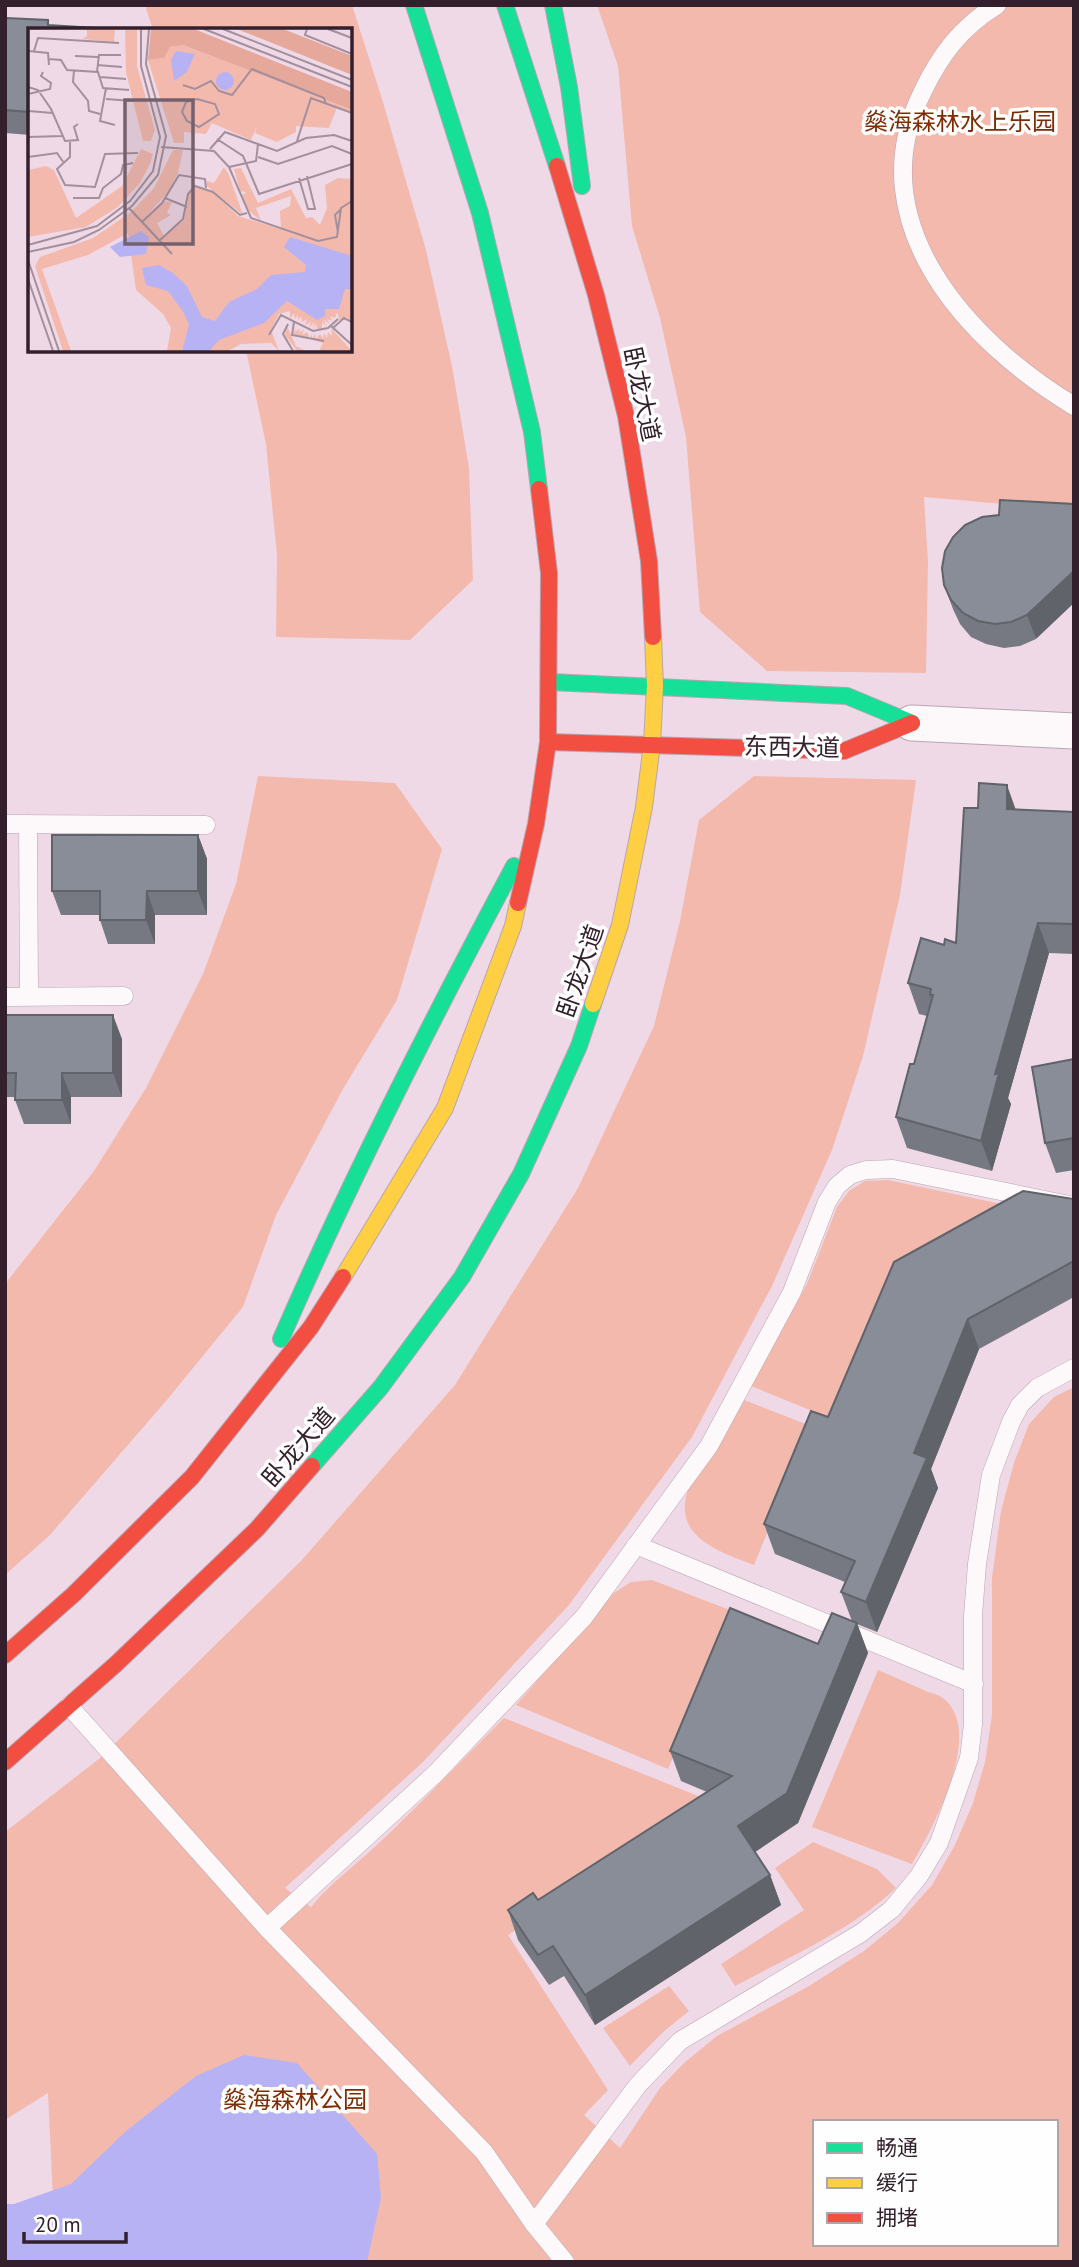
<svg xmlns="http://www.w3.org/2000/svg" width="1079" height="2267" font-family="'PT Sans','Noto Sans SC',sans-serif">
<rect width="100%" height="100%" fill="#efd9e7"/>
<g fill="#f4b9ad" fill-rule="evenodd">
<polygon points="145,5 352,5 383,102 426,250 452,366 469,468 473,580 410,640 276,637 277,555 266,444 246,350 350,350 350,30 153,30"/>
<polygon points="597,5 1074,5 1074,510 924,497 928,562 926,673 767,671 700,612 686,437 660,318 632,226 618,66"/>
<polygon points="258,776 395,783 442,849 397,1000 343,1089 276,1215 243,1307 166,1401 50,1535 5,1575 5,1284 94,1171 146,1088 203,974 236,884"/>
<path d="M754,776l162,4 -16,115 -37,161 -31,94 -60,136 -80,151 -123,168 -146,157 -138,126 26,19c19,-24 45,-42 67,-63 43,-41 84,-84 126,-126l219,88 -179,105 -36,24 100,155 -24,25 36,33 40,-60 24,-25 33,-27 92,-50 55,-35 34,-28 34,-38 23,-40 18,-42 12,-41 7,-47v-137l9,-67 13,-48 15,-39 25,-27 20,-10v875h-1018l-8,-169 -43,27v-288l95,-74 201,-197 154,-176 123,-197 76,-162 26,-105 19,-101zM815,2122h241v122h-241z"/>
<polygon points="888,1180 1039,1212 844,1424 751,1386 807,1284 837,1207 849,1191 865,1181"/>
<path d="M744,1400l67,26 -57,139c-29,-11 -78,-26 -68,-68 4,-16 18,-28 27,-41 11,-18 21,-38 31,-56z"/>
<polygon points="652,1580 735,1612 668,1769 516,1705 614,1593 631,1582"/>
<path d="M878,1670c16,7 33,14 50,22 4,1 11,3 15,6 43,34 -11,131 -31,166l-100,-37z"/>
<path d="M813,1842l64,27 19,19c-46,43 -105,68 -161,98l-14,-22 83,-54 -29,-42z"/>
<polygon points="669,1986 689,2011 663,2032 630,2066 603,2028"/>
</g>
<polygon fill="#b6b2f4" points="244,2055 297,2063 377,2154 381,2198 367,2262 5,2262 5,2204 14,2204 71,2184 125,2132 196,2076"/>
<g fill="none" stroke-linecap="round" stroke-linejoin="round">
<g stroke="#b8a5b1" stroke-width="19">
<g id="lane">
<path d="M997,5c-36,22 -57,50 -75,88 -64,130 46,249 152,313"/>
<polyline points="5,824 206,825"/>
<polyline points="28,824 29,996"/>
<polyline points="5,997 124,996"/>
<polyline points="636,1545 974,1684"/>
<polyline points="69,1706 267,1928 484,2152 534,2224 565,2262"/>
<polyline points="267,1928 436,1773 584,1617 709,1446 792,1292 827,1202 837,1186 850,1175 866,1170 893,1169 1074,1206"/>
<polyline points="534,2224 638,2085 680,2041 861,1933 892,1909 919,1876 939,1843 969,1758 973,1724 973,1616 977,1564 991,1475 1011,1422 1020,1405 1037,1388 1074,1368"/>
</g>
</g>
<g stroke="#b8a5b1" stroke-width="37">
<polyline id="street" points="912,723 1074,731"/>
</g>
<g stroke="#b8a5b1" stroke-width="18">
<g id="fast">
<polyline points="414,5 480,213 532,432 539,489"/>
<polyline points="505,5 557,166"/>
<polyline points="553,5 569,87 582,186"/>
<polyline points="550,682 847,696 912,723"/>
<path d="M281,1339c70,-161 150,-318 233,-473"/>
<polyline points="312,1466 381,1387 462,1277 521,1174 579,1046 593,1004"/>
</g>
</g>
<g stroke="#b8a5b1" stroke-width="18">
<g id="slow">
<polyline points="593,1004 620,925 644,807 652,744 655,686 653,637"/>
<polyline points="343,1277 445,1108 513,926 518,903"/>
</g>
</g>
<g stroke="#b8a5b1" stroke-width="18">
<g id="jam">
<polyline points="557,166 596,295 626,416 649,561 653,637"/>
<polyline points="548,742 844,751 912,723"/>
<polyline points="518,903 536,824 548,742 549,573 539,489"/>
<polyline points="5,1655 74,1594 192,1477 311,1327 343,1277"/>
<polyline points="5,1762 116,1664 257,1529 312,1466"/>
</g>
</g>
<use href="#lane" stroke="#fdf9fb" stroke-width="18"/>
<use href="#street" stroke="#fdf9fb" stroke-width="35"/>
<use href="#fast" stroke="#16e098" stroke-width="16"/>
<use href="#slow" stroke="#ffcf43" stroke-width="16"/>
<use href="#jam" stroke="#f24e42" stroke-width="16"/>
</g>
<g fill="#767982">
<polygon points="5,23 30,30 30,135 5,133"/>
<polygon points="999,515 1036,639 1020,646 1004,648 986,644 971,637 960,624 953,609 944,585"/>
<polygon points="978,808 1074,812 1074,954 1049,953 1008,1098 1011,1104 992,1171 907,1148 896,1117 914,1064 927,1016 919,1014 908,983 944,945 956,943"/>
<polygon points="198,835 207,859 207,915 155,915 155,944 108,944 100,920 100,915 61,915 52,891"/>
<polygon points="5,1015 122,1039 122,1097 71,1097 71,1124 24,1124 15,1100 15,1097 5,1097"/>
<polygon points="1074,1059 1074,1170 1056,1173 1045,1143"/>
<polygon points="1074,1199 1074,1297 979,1349 931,1469 938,1488 877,1632 857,1624 868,1653 798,1823 755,1852 770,1875 781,1905 595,2025 564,1976 549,1985 518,1940 508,1910 538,1900 707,1792 681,1781 670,1751 852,1621 841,1592 845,1582 775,1554 764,1524 828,1417"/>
</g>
<g fill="#60636a">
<polygon points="1074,571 1074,603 1036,639 1027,615"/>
<polygon points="1007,785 1018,816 1007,809"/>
<polygon points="198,835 207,859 207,915 198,891"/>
<polygon points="147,891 155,915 155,944 146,920"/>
<polygon points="1038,923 1049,953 1008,1098 1011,1104 992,1171 981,1141 995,1074"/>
<polygon points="113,1015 122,1039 122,1097 113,1073"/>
<polygon points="62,1073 71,1097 71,1124 62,1100"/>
<polygon points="968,1319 979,1349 931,1469 938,1488 877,1632 866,1602 914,1453"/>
<polygon points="857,1623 868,1653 798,1823 749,1856 738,1826"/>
<polygon points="770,1875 781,1905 595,2025 585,1995"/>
</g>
<g fill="#898d97" stroke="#60636a" stroke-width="2">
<polygon points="6,18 48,20 48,25 96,28 96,30 30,30 30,112 5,110 5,23"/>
<polygon points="1000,500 1074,504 1074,571 1027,615 1011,622 995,624 978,621 963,613 951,600 944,585 942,568 945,551 953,537 965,525 982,517 999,515"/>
<polygon points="979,783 1007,785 1007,809 1074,812 1074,924 1038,923 995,1074 999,1073 981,1141 896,1117 910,1064 914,1064 933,995 930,995 931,989 908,983 921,938 944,945 945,939 956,943 964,808 978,808"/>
<polygon points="52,835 198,835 198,891 147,891 146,920 100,920 100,891 52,891"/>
<polygon points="5,1015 113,1015 113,1073 62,1073 62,1100 15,1100 16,1073 5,1073"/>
<polygon points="1074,1059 1074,1138 1045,1143 1032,1067"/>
<polygon points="1023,1191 1074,1199 1074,1261 968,1319 914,1453 927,1458 866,1602 841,1592 855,1561 764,1524 811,1411 828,1417 894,1262"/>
<polygon points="730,1608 818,1644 832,1613 857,1623 787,1793 738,1826 770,1875 585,1995 553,1946 538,1955 508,1910 533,1893 538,1900 732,1776 670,1751"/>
</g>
<g text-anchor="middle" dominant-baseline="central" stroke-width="7" stroke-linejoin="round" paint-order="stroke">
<g font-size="24" fill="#7e2b02" stroke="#fefefe">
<text x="960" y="121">燊海森林水上乐园</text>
<text x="295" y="2099">燊海森林公园</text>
</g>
<g font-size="24" fill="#33202c" stroke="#fefefe">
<text transform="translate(642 394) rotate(78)">卧龙大道</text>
<text transform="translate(792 747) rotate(1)">东西大道</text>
<text transform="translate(580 971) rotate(-71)">卧龙大道</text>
<text transform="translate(298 1447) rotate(-49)">卧龙大道</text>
</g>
</g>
<g transform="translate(28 28)">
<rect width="324" height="324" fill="#efd9e7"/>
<path d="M59,1h28l-1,13 -32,-3 5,-3zM97,1h12v37l18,64 -4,11h-8l-17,-69zM155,17l169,65v2l-15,-5 -8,21 -33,-2v6l-19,10 -22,-9 2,-7 -6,14 -39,-17 -6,11 -22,-2v11h-10l-26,-83 15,-2 7,-11zM113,121l12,5 -3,10 -10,19 -22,24 -32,20 -58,10v-67l18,-4 8,4 22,48 46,-32zM145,122h10l-5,23 -9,18 -26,29 22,-19 7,1 -5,11 4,2 -14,8 7,13 20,-16 5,-27 7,-6 18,6 24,23 43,13 -1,-18 10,-5 1,-10 -35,12 5,13 16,2 -16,-2 -14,-12 -5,-13 4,-4 -6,-1 -6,-22 7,-1 17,35 33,-14 15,29 6,-1 8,8 7,-17 -2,-23 13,-7 14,1v142l-6,-4 -6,4 -3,-9 -2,6 -5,-2 3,5 -6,-2 3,5 -6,-4 2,6 -4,-4v7l-5,1 -1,-7 -3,7 1,-8 -5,6 2,-7 -6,5 2,-7 -5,3 -1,-6 -3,5v-6l-3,4 -1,-6 -4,6v-8l-11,3 -8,16 8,21 -8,-8 -30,1 -13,7h-61l4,-23 -8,-14 -27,-24 -8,-57 -40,22 -46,14 29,82h-8l-28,-85 5,-9 53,-19 38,-26 23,-24zM196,139l5,8 14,40 -36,-29v-5l7,2zM259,298l9,20 8,4 15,1 4,-8 -30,-9 4,-8 -2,6 5,-4 -1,5 5,-4 -2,6 5,-3 3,6 2,-4v5l3,-5 1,5 4,-5 3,5 1,-6 3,5 1,-6 4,4 -1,-8 21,23h-55l-12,-16z" fill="#f4b9ad"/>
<path d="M123,1h43l158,63v18l-169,-65 -13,2 -6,11 -16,2zM209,1h46l69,27v19z" fill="#e5a89b"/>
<path d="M148,23l19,3 -8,18 -13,9 -3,-21zM188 53a9 9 0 1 1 18 0a9 9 0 1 1-18 0ZM113,203l8,6 -3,17 -26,3 -10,-10zM262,209l62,19v33h-7l-6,20h-14v7l-8,4 -30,-19 -23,22 -45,17 -10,11h-27l7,-26 -5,-12 -16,-22 -22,-6 -4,-17 17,-3 14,8 14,13 15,31 13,4 14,-19 28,-13 14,-14 34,-3 1,-7 -22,-18z" fill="#b6b2f4"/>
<path fill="none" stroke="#a48f9c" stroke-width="2" d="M176,1l148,58M195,1l129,51M279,1l-2,6 47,19M300,1l24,9M0,23l20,2 1,12M6,23l4,-13 81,5M47,28l23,1M21,31l12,1 6,10 31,2 5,16 26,2M69,37l25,2M46,43l-1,11 15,19 1,10 11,3M69,44l2,-17h22M72,49l26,2M155,57l12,4 16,-8 8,10 13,4 20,-26 72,29 2,6M0,59l10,3 13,19 14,32 13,-1 -4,-13 4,-3M78,60l-6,33 15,4M0,66l22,-5 1,-6 -10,-7 2,-4M78,71l27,2M169,71l18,5 4,10 -20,13 -12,-6 -5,-9 4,-10zM0,83l25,2M0,109l34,-1M189,111l26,17 16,38 93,-30M269,113l14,-43 41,15M42,114v15l-13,12 8,16 30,2 10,-33 33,-1M133,119l53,4 15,16 22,51 67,23 19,-4 4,-29 11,-7M182,121l15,-17 52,19 29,-13 28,-3 18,6M0,129l29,-4 7,10M230,129l20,7 54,-18 20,8M201,139l27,-6 2,-17M271,150l9,31h7l-8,-33M45,170h26l4,-10 18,-14 2,-9 10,-2M137,170l22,9M101,180l43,46M114,194l20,-19 17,-28 26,4 1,9M310,204l-3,-17 6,-6M131,213l24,-22 5,-25 7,-8 18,6 27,23 7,-2M0,217l69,-19 33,-25 23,-30 7,-34 -19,-71v-37M0,224l46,-10 25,-12 33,-24 26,-31 8,-39 -20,-72 3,-35M0,232l31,91M0,251l25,72M266,294l-2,13 32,6M260,296l-5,10 10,17M303,298l21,19M305,300l11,-10 8,4M241,307l12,-20 32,16 15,-3 10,-9"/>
<path fill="#75616d" fill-opacity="0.15" stroke="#75616d" stroke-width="3.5" d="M97,72h68v144h-68z"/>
<rect width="324" height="324" fill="none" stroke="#33202c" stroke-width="3.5"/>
</g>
<rect width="1079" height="2267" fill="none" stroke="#33202c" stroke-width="14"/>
<rect x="813" y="2120" width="245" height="126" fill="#fefefe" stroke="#ada5aa" stroke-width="2"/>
<rect x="827" y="2143" width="35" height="10" fill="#16e098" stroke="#ada5aa" stroke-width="2"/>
<text x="876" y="2155" font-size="21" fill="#33202c">畅通</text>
<rect x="827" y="2178" width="35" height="10" fill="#ffcf43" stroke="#ada5aa" stroke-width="2"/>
<text x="876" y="2190" font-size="21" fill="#33202c">缓行</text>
<rect x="827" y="2213" width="35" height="10" fill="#f24e42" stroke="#ada5aa" stroke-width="2"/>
<text x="876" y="2225" font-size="21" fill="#33202c">拥堵</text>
<path d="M24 2232v10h102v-10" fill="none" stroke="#33202c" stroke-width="3.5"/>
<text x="35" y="2232" font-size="21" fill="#33202c" stroke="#fefefe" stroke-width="5" paint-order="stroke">20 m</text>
</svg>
